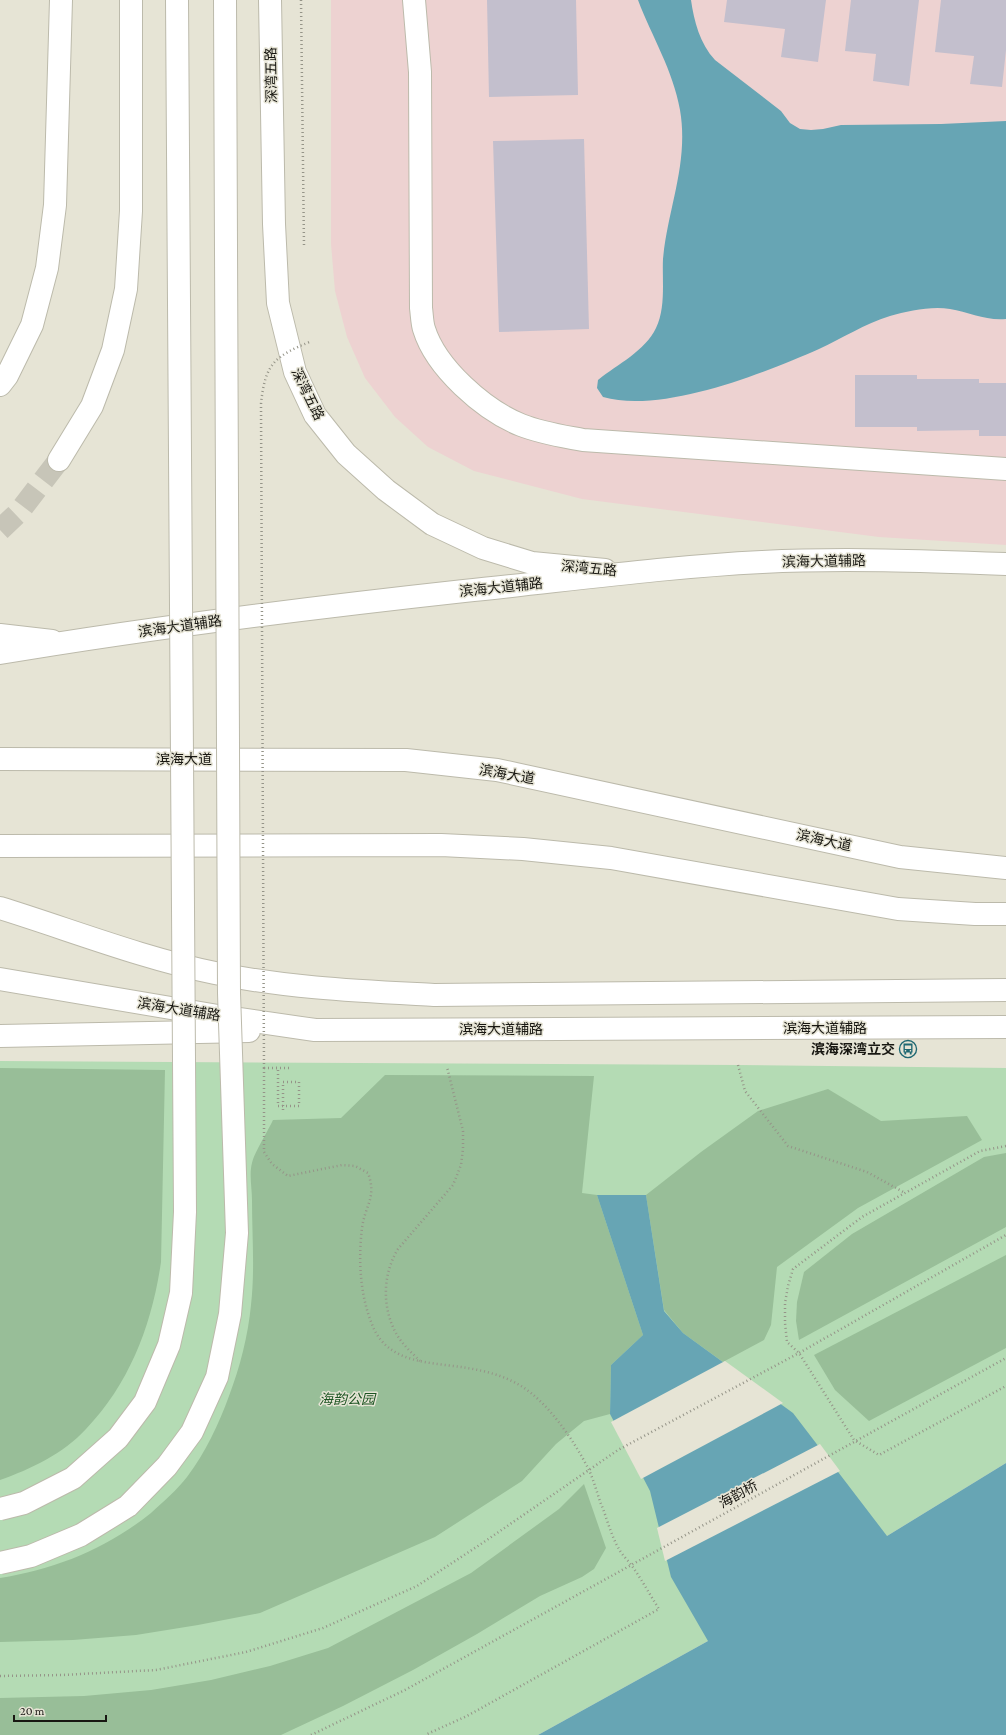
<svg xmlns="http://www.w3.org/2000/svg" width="1006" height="1735" font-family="'Crimson Pro','Noto Sans SC',serif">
<rect width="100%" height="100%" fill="#e6e4d5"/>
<polygon fill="#edd2d1" points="331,0 1006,0 1006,545 879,537 582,499 474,471 428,447 395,417 365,378 347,337 335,291 331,244"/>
<polygon fill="#b4dbb4" points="0,1061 738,1065 1006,1068 1006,1463 887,1536 708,1641 538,1735 0,1735"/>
<g fill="#98be98">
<path d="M0,1068l165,2 -4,192c-9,62 -31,121 -75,167 -23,25 -55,40 -86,51z"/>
<path d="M385,1075l209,1 -12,117 15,2 46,140 -32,30 -1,49 -26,7 -28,23 -34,37 -87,56 -175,76 -62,12 -62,10 -63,5 -73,2v-64c56,-9 106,-29 151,-65 12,-11 26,-23 36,-36 18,-24 32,-53 42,-81 11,-29 19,-60 22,-91 4,-35 1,-70 1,-105 0,-11 -3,-26 0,-37 2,-10 16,-32 21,-43l68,-2z"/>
<polygon points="828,1089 881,1121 967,1116 982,1140 858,1208 777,1267 771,1325 764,1340 723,1362 683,1333 664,1310 646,1195 701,1152 758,1111"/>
<polygon points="1006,1153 1006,1227 799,1340 796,1321 797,1302 804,1272 852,1234 984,1157"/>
<polygon points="1006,1255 1006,1348 869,1421 835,1390 814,1355"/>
<polygon points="584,1484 606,1548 594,1569 582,1577 540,1596 477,1634 413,1670 343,1706 281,1735 0,1735 0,1698 84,1696 151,1690 211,1680 270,1666 328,1648 471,1573 559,1509"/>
</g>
<g fill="#67a5b4">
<path d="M638,0h53c3,21 9,44 24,60l66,51 9,12 10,6 11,1 12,-1 18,-4 100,-1 65,-3v198c-20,2 -37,-7 -56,-10 -19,-3 -42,2 -60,7 -26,8 -47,22 -71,33 -55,24 -157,65 -216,48l-6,-9 1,-8c20,-16 47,-29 58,-52 10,-21 6,-47 7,-69 5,-52 26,-96 17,-149 -7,-40 -28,-73 -42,-110z"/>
<polygon points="597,1195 646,1195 664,1311 683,1333 793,1413 887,1536 1006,1463 1006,1735 538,1735 708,1641 671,1577 650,1491 610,1414 611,1365 643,1335"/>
</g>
<g fill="#e6e4d5">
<polygon points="725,1361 783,1403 641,1479 611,1422"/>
<polygon points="820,1444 840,1471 665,1561 657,1528"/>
</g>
<g fill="#c3bfcd">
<polygon points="487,0 576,0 578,95 489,97"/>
<polygon points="727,0 826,0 818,62 781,57 785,29 724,22"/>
<polygon points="851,0 919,0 909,86 873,81 876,54 845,51"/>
<polygon points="941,0 1006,0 1006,50 1002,87 970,84 974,56 935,52"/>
<polygon points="584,139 589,329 499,332 493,141"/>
<polygon points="855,375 917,375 917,379 979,379 979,383 1006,383 1006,436 979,436 979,430 917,431 917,427 855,427"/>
</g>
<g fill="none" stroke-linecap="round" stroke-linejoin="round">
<polyline stroke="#c7c5b8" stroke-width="22" stroke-dasharray="22 11" stroke-linecap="butt" points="0,530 19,512 59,460"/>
<g stroke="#bcbaab" stroke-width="24">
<path id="street" d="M414,0l6,72 1,236c1,7 1,15 3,21 12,39 60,81 97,96 20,8 41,11 62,15l423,29"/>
</g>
<g stroke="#bcbaab" stroke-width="24">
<g id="secondary">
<polyline points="270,0 274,224 278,303 295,372 315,415 346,454 386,490 432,524 483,548 532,563 605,570"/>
<polyline points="0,385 7,376 32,325 47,268 55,205 61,0"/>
<polyline points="0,635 52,641"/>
</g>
</g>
<g stroke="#bcbaab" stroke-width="24">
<g id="primary">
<polyline points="59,460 92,406 113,350 126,289 131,211 131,0"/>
<path d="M0,653c154,-26 309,-45 464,-62 99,-10 198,-24 298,-29 81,-4 163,-1 244,2"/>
<polyline points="0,979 218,1016 315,1030 1006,1027"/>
<polyline points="0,1036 249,1031"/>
</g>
</g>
<g stroke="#bcbaab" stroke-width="24">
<g id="highway">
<polyline points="0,759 406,760 497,770 900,857 1006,868"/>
<polyline points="0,846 441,845 523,849 611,858 898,909 975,914 1006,914"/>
<path d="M0,908c71,22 142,50 215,65 72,15 146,18 219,22l572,-5"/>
</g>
</g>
<g stroke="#959488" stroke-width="2.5" stroke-dasharray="1 3" stroke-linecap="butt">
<polyline points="301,0 304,246"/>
<polyline points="738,1065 745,1091 788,1146 867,1172 905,1193"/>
<path d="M264,1068v84l8,12 16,12 54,-11 13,1 13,7c9,25 -3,32 -6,55 -4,33 -2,70 12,101 17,36 60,33 93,39 19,3 38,8 54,18 27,16 54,56 68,84 5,11 8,23 12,34 6,14 10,32 18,45 3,6 9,11 13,17 10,14 18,29 27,43l-192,107 -42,19"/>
<polyline points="264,1068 278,1068 278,1106 299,1106 299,1082 283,1082 283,1112"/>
<polyline points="276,1068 292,1068"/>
<polyline points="1006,1146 980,1151 862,1217 793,1269 788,1286 785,1303 785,1323 787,1342 799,1353 854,1440 879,1455 1006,1386"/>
<path d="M420,1361c-8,-8 -17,-16 -23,-26 -15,-26 -15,-60 1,-86l55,-64 8,-20 2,-16v-18l-16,-64"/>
<polyline points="0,1676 62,1675 156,1670 246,1652 323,1628 417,1586 484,1542 618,1450 799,1353 1006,1235"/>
<polyline points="311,1735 405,1690 1006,1358"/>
</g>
<use href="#street" stroke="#fff" stroke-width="22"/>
<use href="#secondary" stroke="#fff" stroke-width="22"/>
<use href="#primary" stroke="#fff" stroke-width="22"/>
<use href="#highway" stroke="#fff" stroke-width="22"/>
<g stroke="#bcbaab" stroke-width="24" stroke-linecap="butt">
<g id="primary-bridge">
<polyline points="0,1509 24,1503 73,1478 118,1438 145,1402 169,1345 181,1293 185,1212 177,0"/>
<polyline points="0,1563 31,1556 81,1535 128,1506 167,1466 192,1432 217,1377 230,1314 237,1233 229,993 225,0"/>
</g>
</g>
<path stroke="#959488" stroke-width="2.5" stroke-dasharray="1 3" stroke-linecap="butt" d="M264,1068l-3,-664c4,-41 14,-48 51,-63"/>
<use href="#primary-bridge" stroke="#fff" stroke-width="22"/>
</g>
<defs>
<g id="bus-ring" transform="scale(0.9)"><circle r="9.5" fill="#e6e4d5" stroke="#1e6872" stroke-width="1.5"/><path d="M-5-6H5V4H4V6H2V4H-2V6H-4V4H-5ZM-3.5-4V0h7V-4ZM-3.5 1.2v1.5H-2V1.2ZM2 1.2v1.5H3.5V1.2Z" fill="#1e6872"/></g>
</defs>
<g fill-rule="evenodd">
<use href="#bus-ring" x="908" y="1049"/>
</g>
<g text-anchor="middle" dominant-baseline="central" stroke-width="3" stroke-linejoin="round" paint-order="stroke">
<g font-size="14" fill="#181712" stroke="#e6e4d5">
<text transform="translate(271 75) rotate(-91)">深湾五路</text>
<text transform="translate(308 394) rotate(64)">深湾五路</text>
<text transform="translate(824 561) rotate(-1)">滨海大道辅路</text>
<text transform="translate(589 568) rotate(5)">深湾五路</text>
<text transform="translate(501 587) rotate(-6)">滨海大道辅路</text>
<text transform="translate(180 626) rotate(-8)">滨海大道辅路</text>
<text x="184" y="759">滨海大道</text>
<text transform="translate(507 774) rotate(10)">滨海大道</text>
<text transform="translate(824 840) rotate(12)">滨海大道</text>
<text transform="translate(179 1009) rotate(9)">滨海大道辅路</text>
<text x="825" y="1028">滨海大道辅路</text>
<text x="501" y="1029">滨海大道辅路</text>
<text transform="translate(738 1494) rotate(-29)">海韵桥</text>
</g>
<g font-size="14" font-weight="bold" fill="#181712" stroke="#e6e4d5" text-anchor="end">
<text x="895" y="1049">滨海深湾立交</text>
</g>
<g font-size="14" font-style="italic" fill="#1d5422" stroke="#e6e4d5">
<text x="347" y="1399">海韵公园</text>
</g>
</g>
<path d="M14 1715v6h92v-6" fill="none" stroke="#181712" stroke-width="2"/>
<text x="20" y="1715" font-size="12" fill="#181712" stroke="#e6e4d5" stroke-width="3" paint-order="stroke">20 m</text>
</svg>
